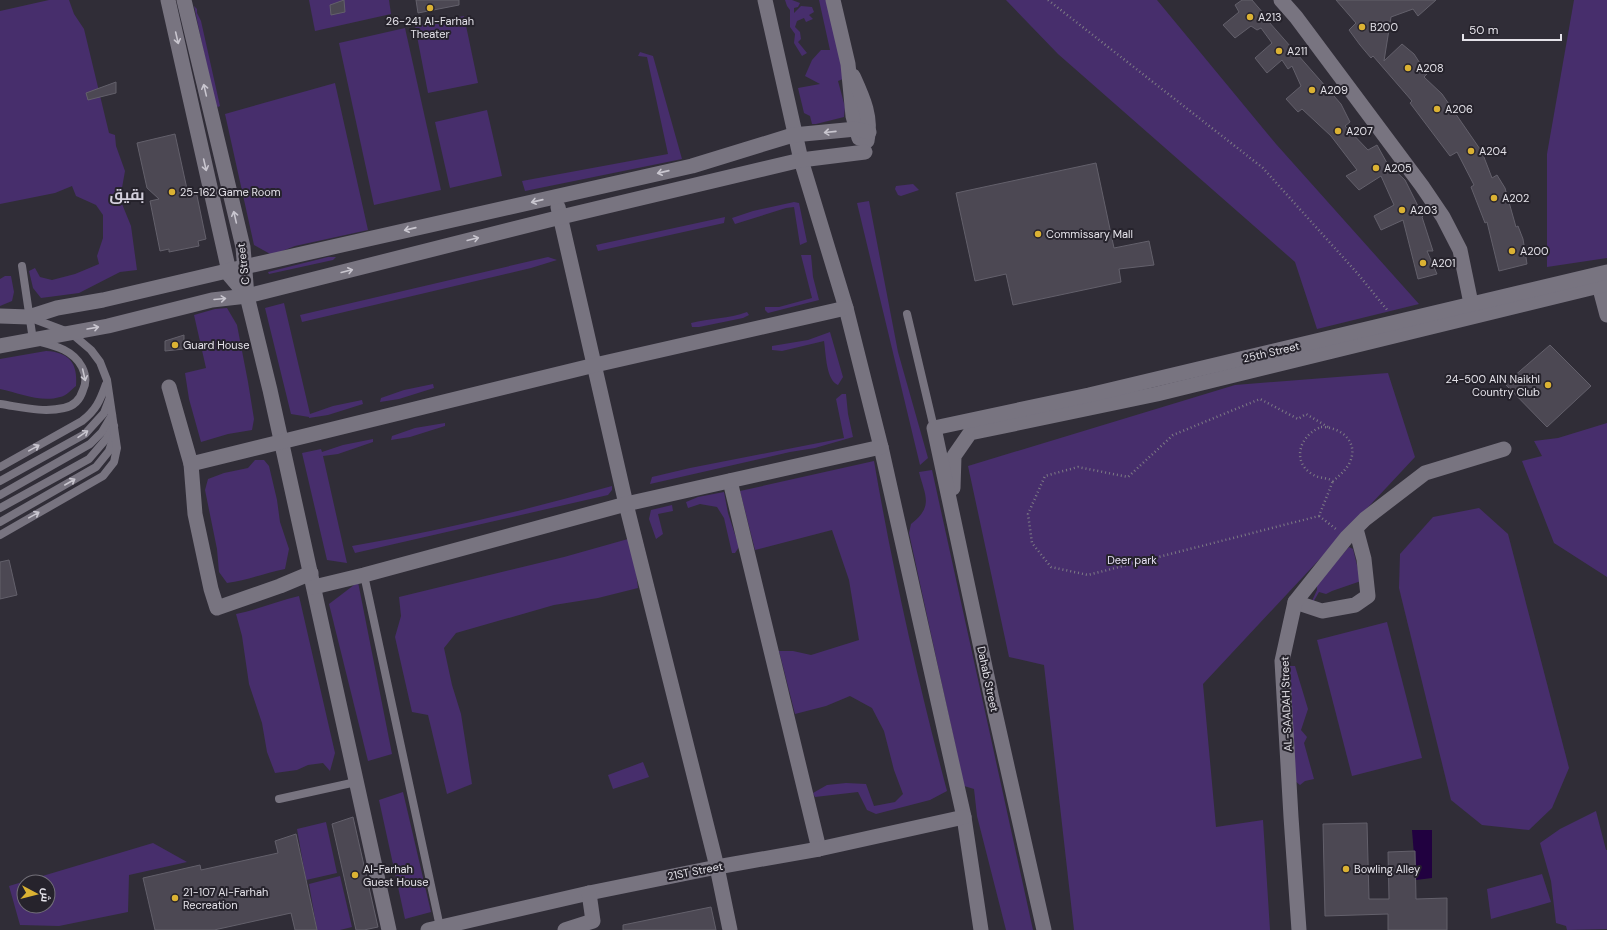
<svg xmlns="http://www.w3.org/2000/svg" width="1607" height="930" font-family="'DM Sans',Cairo,sans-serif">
<rect width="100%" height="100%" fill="#302d37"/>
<g fill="#472e6c" fill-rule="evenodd">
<polygon points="49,0 69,0 74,14 84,29 109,133 115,135 116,146 125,171 120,199 131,226 137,270 120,272 79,293 41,298 33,288 29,271 35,268 40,277 52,280 75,274 99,264 97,256 103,238 103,215 96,205 76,196 72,186 55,193 0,204 0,11"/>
<polygon points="309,0 389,0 391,14 315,31"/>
<polygon points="785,0 792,0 800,3 798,7 794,8 794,13 801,6 812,7 814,12 809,15 813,19 806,22 804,18 797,21 795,27 800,32 801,39 798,42 807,53 802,56 794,43 795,34 790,27 790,10 787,6"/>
<polygon points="819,0 827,0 842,64 843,79 838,81 845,107 844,117 816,124 812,124 810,116 804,113 798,88 820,84 805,76 812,60 821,50 830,50"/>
<polygon points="1006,0 1157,0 1276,144 1419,304 1317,329 1295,262 1058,54"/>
<polygon points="1574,0 1607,0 1607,258 1547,267 1547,154"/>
<polygon points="194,6 197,9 197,13 201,21 220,106 218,107 215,105"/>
<polygon points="464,16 478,83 428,93 415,26"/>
<polygon points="405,28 441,190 374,205 339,43"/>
<polygon points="640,52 653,56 682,159 525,191 522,181 668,154 647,57 638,56"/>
<polygon points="335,83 368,230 295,246 272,255 254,245 225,114"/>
<polygon points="487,110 502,176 450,188 435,122"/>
<polygon points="913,184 919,190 901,196 898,195 895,189 896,186"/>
<polygon points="869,201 898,352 928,458 920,465 857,203"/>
<polygon points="794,202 799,203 807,242 800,245 794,207 786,208 735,224 732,218 753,211"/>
<polygon points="725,217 724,223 598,251 596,245"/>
<polygon points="801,255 811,255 813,277 819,300 768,313 765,310 765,307 779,307 812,298"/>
<polygon points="328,257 336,257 333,260 269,274 268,272"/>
<polygon points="548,257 557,260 531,268 302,322 300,315"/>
<polygon points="5,276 11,276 14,292 12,301 0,306 0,279"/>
<polygon points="284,303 310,414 333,406 362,400 363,404 328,415 309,418 309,417 291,414 265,308"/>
<polygon points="227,308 237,325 248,382 254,419 252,430 228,434 201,442 189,399 185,373 206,368 194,315 215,309"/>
<path d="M747,312l2,3 -6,3 -44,9h-7l-1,-4c18,-5 38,-4 56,-11z"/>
<path d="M830,332l13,45 -5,8c-12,-5 -12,-31 -14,-44l-42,10 -10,-1v-4l36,-6z"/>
<path d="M46,351c23,1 32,12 30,35 -5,4 -10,10 -16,11 -19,6 -41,-4 -60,-8v-30z"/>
<polygon points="1388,373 1415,457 1203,684 1216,827 1263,820 1270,930 1074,930 1044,665 1009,657 968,466 1235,385"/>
<polygon points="433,384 434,388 399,399 380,402 381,398 404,390"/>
<polygon points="842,394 846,394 848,414 853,437 815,448 790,452 650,484 652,477 690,468 844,438 836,399"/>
<polygon points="445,423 445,426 410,437 391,440 392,436 415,428"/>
<polygon points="1607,423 1607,577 1554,543 1522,461 1542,456 1534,441 1558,438"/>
<polygon points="373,439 373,442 338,454 323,456 347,563 327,560 302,453 321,449 322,452 343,445"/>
<path d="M255,460h9l5,6 8,34 3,22 9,27 -4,20c-20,4 -37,11 -58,14l-8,-11 -2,-23 -12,-59 3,-11 16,-6 24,-5z"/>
<path d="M874,461c19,111 44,221 73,330l-17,9 -54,14 -9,-4 -9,-18 -43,5 -2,-4 14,-8 19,-2 20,1 8,22 21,-4 8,-8 -9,-24 -10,-39 -12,-23 -22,-12 -24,10 -31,8 -16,-63h14l18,4 48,-15 -10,-60 -17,-50 -77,20 -15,-59z"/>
<path d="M932,470l101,460h-27l-29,-114 -3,-27 -10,-3 -55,-253 2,-9c23,-18 14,-28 8,-52z"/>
<path d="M612,486v4l-4,5 -253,58 -3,-7c88,-15 174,-36 260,-60z"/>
<polygon points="724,492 728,513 739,547 735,553 732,553 724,518 717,507 700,504 688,508 686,502 698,497"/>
<polygon points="672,505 673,511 658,514 663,534 656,539 649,519 651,510"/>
<polygon points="1479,508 1508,534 1569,768 1552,808 1529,830 1482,825 1451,800 1399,588 1400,554 1433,517"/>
<polygon points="628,539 635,564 638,588 598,598 554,605 456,633 444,648 452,685 461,714 472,784 447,794 428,715 412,712 395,637 401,616 399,597 564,557"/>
<polygon points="1349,547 1353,549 1361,581 1332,591 1326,594 1319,592 1312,604 1311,603 1317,590 1317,584"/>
<polygon points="358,582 392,754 368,761 329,604"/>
<path d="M299,596l36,157 -5,18 -7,-8 -15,2 -11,5 -22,3 -8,-21 -5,-29 -13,-39 -7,-48 -6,-22c21,-4 41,-13 63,-18z"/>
<polygon points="1387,622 1422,758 1352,776 1317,640"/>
<polygon points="1290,666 1295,666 1308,709 1301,730 1307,737 1304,743 1314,779 1305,781 1300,785 1295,781 1287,670"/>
<polygon points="643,762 649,777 613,789 608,775"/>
<polygon points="403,792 431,912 405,919 379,800"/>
<polygon points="1596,811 1606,850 1607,850 1607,929 1567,930 1566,926 1556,923 1551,881 1540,843 1560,829"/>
<polygon points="326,822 337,873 306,880 297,829"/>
<path d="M153,843l34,19 -58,13 -1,37 -69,14 -39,-1 -11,-39zM24,882h24v24h-24z"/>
<polygon points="1542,874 1551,902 1491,919 1487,889"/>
<polygon points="340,876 352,927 340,930 317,930 309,884"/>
</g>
<polygon fill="#210140" points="1412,830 1432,830 1432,878 1416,880"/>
<g fill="#4c4853" stroke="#63606b">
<polygon points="344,0 345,12 331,15 330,5"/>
<polygon points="416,0 459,0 459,5 418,13"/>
<polygon points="1242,0 1252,0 1270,21 1269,22 1341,104 1350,122 1345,126 1368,150 1377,145 1387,163 1405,180 1423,216 1422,217 1433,251 1427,251 1437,274 1418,279 1403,220 1381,230 1374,216 1394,205 1381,176 1359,190 1346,176 1357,170 1331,136 1302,109 1298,112 1286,99 1301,86 1292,66 1288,69 1282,60 1267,73 1255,58 1272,43 1261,28 1257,30 1251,26 1235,38 1223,25 1239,12 1235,5"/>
<polygon points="1336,0 1436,0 1418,16 1413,9 1391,17 1384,61 1402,44 1414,54 1427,74 1424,77 1442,94 1482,152 1492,178 1497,175 1505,188 1516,227 1518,226 1523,239 1527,264 1499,271 1487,222 1485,223 1471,187 1474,185 1457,152 1450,156 1410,103 1412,101 1373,56 1371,58 1360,45 1349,30 1356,23"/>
<polygon points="116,82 116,93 88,100 86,93"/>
<polygon points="175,134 187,189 190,188 192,194 196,191 206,239 198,241 199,246 169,252 169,249 160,251 150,201 159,199 147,188 137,143"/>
<polygon points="1096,163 1114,248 1149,241 1154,265 1119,269 1121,282 1013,305 1006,274 975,281 956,193"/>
<polygon points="184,335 184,349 165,351 165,341"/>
<polygon points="1550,345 1591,386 1547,427 1505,384"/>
<polygon points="9,560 17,595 0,599 0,562"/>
<polygon points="353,817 378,927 364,930 356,930 332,824"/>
<polygon points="1367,823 1369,899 1389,899 1388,852 1415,851 1416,899 1447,898 1447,930 1388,930 1388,914 1325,916 1323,824"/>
<polygon points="296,834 317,930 295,930 291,913 214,930 155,930 143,878 200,865 201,870 278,853 275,841"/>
<polygon points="711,907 716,930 623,930 623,925"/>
</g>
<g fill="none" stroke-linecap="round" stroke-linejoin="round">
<g stroke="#7e7c85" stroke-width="2.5" stroke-dasharray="1 3" stroke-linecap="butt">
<polyline points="1048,0 1263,168 1358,274 1388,311"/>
<path d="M1321,427c21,0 39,16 28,37 -4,7 -10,12 -16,17 -6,-4 -14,-2 -21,-7 -21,-13 -12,-39 9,-47z"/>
<polyline points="1328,427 1306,414 1298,419 1260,399 1173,435 1128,477 1078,467 1045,476 1028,514 1032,543 1051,567 1088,575 1319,516 1333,481"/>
<polyline points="1319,516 1336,529"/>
</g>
<g stroke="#787480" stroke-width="8">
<polyline points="907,314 934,428"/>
<path d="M0,404c21,3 43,9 64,4 10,-2 16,-8 19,-18 4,-8 3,-15 -1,-23 -10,-19 -31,-22 -49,-27l-11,-74"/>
<path d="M0,467l82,-46c14,-11 18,-20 24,-37"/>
<polyline points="0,481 85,434 104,413 109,400"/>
<polyline points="0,495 90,444 102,432 112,415"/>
<polyline points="0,508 89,459 107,438 114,426"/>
<polyline points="0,522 96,467 109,451 114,436"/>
<polyline points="0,535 103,476 114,462 117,448 107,380 100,362 91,350 71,333 31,318"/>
<polyline points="364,575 440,927"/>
<polyline points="279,799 356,782"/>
</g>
<g stroke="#787480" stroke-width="15">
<polyline points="168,0 230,276 247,296"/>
<polyline points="184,0 243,247 247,296 270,390 389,930"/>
<polyline points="765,0 801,160 846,308 881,447 964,817 981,930"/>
<polyline points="833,0 848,64 853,116 859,138"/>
<polyline points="1281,0 1296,17 1422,186 1443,217 1460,250 1473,313"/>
<path d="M853,76c10,22 19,41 14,65"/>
<polyline points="558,207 626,504 717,867 730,930"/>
<polyline points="1599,285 1607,315"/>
<polyline points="0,316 29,317 57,308 103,300 244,267 692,166 793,135 856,129 869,132"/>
<polyline points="0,346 108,326 212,300 247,296 561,217 801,160 865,152"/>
<polyline points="169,387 191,464 195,514 211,589 217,608 280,586 311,573"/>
<polyline points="191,464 595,365 846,308"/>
<polyline points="730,481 819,849"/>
<polyline points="953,488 954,456 970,433 1157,394 1607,284"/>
<polyline points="314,587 364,575 626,504 881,447"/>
<polyline points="1295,602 1322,611 1355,605 1368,596 1364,559 1356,529"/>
<polyline points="428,930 589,893 717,867 819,849 964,817"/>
<polyline points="565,930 593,921 589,893"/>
<polyline points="1044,930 991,695 934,428 1089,395 1607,272"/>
<polyline points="1299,930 1291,817 1282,661 1295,602 1347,537 1365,519 1425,473 1504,449"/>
</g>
</g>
<defs><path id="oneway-shaft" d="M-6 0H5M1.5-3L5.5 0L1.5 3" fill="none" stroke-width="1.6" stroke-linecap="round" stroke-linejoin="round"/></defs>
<g stroke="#c9c6cf">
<use href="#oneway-shaft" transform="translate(177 38) rotate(77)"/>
<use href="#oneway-shaft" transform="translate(205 90) rotate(-103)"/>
<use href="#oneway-shaft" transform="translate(830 132) rotate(174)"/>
<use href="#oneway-shaft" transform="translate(205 165) rotate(77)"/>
<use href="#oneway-shaft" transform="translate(663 172) rotate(167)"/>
<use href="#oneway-shaft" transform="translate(537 201) rotate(167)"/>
<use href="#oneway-shaft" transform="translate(235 217) rotate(-103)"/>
<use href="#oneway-shaft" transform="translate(410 229) rotate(167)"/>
<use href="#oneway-shaft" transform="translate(473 239) rotate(-14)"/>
<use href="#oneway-shaft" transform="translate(347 271) rotate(-14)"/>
<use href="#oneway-shaft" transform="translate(220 299) rotate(-5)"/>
<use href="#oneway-shaft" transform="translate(93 328) rotate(-10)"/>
<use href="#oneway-shaft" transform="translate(84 375) rotate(77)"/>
<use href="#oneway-shaft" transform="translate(83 434) rotate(-34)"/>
<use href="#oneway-shaft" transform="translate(34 448) rotate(-29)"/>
<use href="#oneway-shaft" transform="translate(70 482) rotate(-30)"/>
<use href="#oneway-shaft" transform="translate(34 515) rotate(-29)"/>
</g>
<g fill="#dbb233" stroke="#26232c" stroke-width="1.5">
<circle cx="430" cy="8" r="4"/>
<circle cx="1250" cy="17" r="4"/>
<circle cx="1362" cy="27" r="4"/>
<circle cx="1279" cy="51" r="4"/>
<circle cx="1408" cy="68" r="4"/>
<circle cx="1312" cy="90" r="4"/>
<circle cx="1437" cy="109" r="4"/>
<circle cx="1338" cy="131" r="4"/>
<circle cx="1471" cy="151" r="4"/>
<circle cx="1376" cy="168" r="4"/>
<circle cx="172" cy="192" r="4"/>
<circle cx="1494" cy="198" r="4"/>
<circle cx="1402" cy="210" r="4"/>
<circle cx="1038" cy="234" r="4"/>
<circle cx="1512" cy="251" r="4"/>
<circle cx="1423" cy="263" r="4"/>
<circle cx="175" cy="345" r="4"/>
<circle cx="1548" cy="385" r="4"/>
<circle cx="1346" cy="869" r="4"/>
<circle cx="355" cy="875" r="4"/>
<circle cx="175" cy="898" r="4"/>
</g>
<g text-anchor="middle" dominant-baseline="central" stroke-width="4" stroke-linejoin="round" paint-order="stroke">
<g font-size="11" fill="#e4e2e9" stroke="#26232c" text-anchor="start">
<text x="1258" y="17">A213</text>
<text x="430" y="21" text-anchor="middle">26-241 Al-Farhah<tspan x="430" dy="13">Theater</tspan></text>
<text x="1370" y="27">B200</text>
<text x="1287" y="51">A211</text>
<text x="1416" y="68">A208</text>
<text x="1320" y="90">A209</text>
<text x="1445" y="109">A206</text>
<text x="1346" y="131">A207</text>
<text x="1479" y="151">A204</text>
<text x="1384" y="168">A205</text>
<text x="180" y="192">25-162 Game Room</text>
<text x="1502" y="198">A202</text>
<text x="1410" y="210">A203</text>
<text x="1046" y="234">Commissary Mall</text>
<text x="1520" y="251">A200</text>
<text x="1431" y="263">A201</text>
<text x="183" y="345">Guard House</text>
<text x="1540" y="379" text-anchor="end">24-500 AIN Naikhl<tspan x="1540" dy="13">Country Club</tspan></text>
<text x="363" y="869">Al-Farhah<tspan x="363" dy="13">Guest House</tspan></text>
<text x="1354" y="869">Bowling Alley</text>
<text x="183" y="892">21-107 Al-Farhah<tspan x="183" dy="13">Recreation</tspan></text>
</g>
<g font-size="11" fill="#e4e2e9" stroke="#26232c">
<text transform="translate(243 264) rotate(-97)">C Street</text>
<text transform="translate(1271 352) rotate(-13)">25th Street</text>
<text transform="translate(988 679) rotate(78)">Dahab Street</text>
<text transform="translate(1286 704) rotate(-92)">AL-SAADAH Street</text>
<text transform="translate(695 871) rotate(-11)">21ST Street</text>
</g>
<g font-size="11" fill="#e5dff3" stroke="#26232c">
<text x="1132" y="560">Deer park</text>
</g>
<g font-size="15" font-weight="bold" fill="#d4d0dd" stroke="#26232c">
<text x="127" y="195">بقيق</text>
</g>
</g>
<g transform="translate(36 894) rotate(97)"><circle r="19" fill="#26232c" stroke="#726f78"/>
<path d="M0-3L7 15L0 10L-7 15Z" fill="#dbb233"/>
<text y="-6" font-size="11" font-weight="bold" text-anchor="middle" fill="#e4e2e9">ش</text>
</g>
<path d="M1463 34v6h98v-6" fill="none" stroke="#e4e2e9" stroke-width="2"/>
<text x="1469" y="34" font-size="12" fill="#e4e2e9" stroke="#26232c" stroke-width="3" paint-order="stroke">50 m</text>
</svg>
